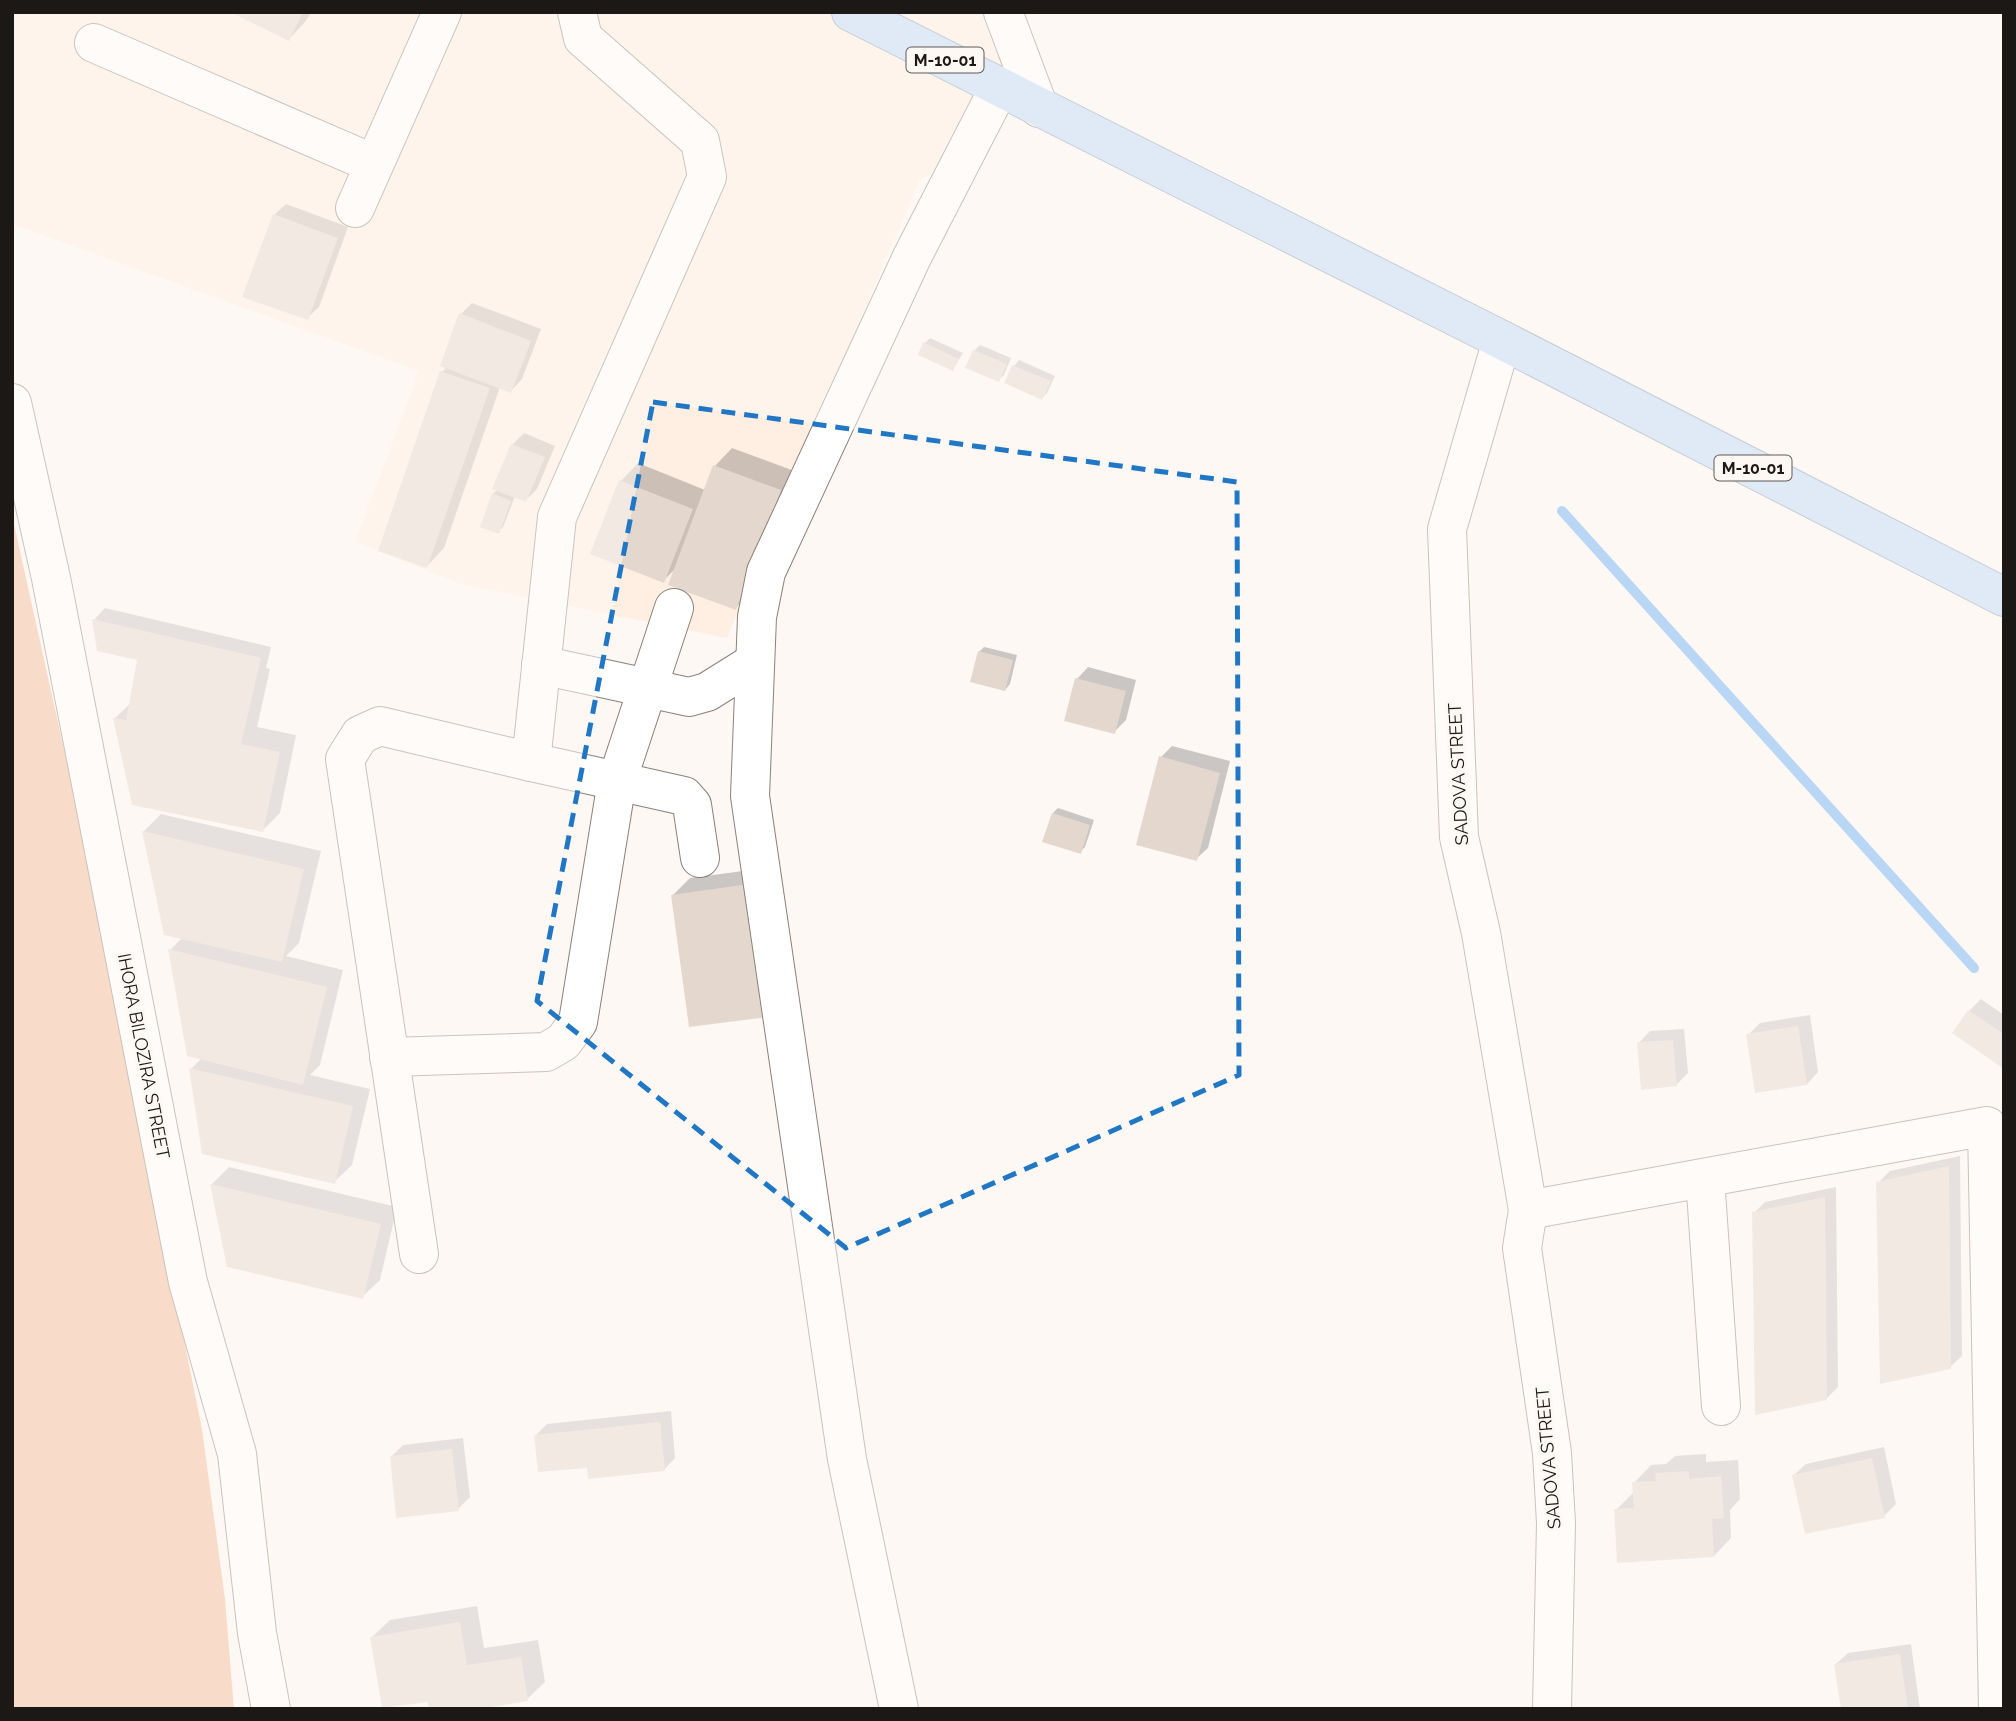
<svg xmlns="http://www.w3.org/2000/svg" width="2016" height="1721" font-family="Raleway,sans-serif">
<rect width="100%" height="100%" fill="#fdf8f4"/>
<polygon fill="#ffefe3" points="12,12 1025,12 1030,25 950,159 919,181 727,638 460,584 355,542 419,371 12,224"/>
<polygon fill="#f2bb94" points="12,515 71,781 202,1429 225,1599 234,1709 12,1709"/>
<g fill="#0003">
<polygon points="234,12 311,12 306,21 289,39"/>
<polygon points="286,204 348,227 319,307 307,318 274,215"/>
<polygon points="472,303 541,329 522,379 511,391 500,387 444,548 427,566 442,372 447,367 461,314"/>
<polygon points="930,338 963,353 953,369 925,343"/>
<polygon points="980,345 1011,358 1004,375 999,380 974,351"/>
<polygon points="1019,360 1055,376 1047,393 1042,398 1007,382 1014,366"/>
<polygon points="524,433 555,446 537,489 526,500 515,496 503,527 498,532 493,494 498,489 512,445"/>
<polygon points="732,448 797,472 753,591 735,608 677,567 663,581 621,481 638,463 705,490 715,466"/>
<polygon points="105,608 271,647 266,668 270,669 257,727 296,735 280,813 262,831 134,804 115,718 131,703 140,659 94,620"/>
<polygon points="984,647 1017,655 1010,684 1005,690 979,652"/>
<polygon points="1088,667 1136,680 1126,720 1114,732 1077,679"/>
<polygon points="1172,746 1230,761 1208,848 1196,859 1161,757"/>
<polygon points="1058,808 1094,820 1085,847 1080,852 1053,813"/>
<polygon points="161,814 321,851 299,943 286,956 343,970 320,1065 310,1075 370,1089 352,1165 334,1182 191,1069 202,1058 170,950 183,937 166,933 144,831"/>
<polygon points="766,868 784,997 673,895 690,878"/>
<polygon points="1981,999 2004,1015 2004,1067 1969,1011"/>
<polygon points="1810,1015 1818,1072 1807,1084 1748,1035 1760,1023"/>
<polygon points="1684,1029 1688,1073 1676,1085 1639,1043 1650,1031"/>
<polygon points="1960,1156 1962,1356 1950,1367 1878,1183 1890,1171"/>
<polygon points="229,1167 397,1207 380,1280 362,1297 228,1265 212,1184"/>
<polygon points="1836,1187 1838,1387 1826,1399 1754,1213 1765,1202"/>
<polygon points="671,1411 675,1458 664,1470 589,1466 536,1435 547,1424"/>
<polygon points="463,1438 470,1497 458,1509 392,1456 403,1445"/>
<polygon points="1884,1447 1896,1504 1884,1516 1794,1475 1806,1464"/>
<polygon points="1706,1454 1706,1462 1738,1460 1740,1499 1730,1510 1731,1538 1714,1556 1616,1510 1633,1493 1634,1483 1651,1465 1666,1464 1675,1456"/>
<polygon points="477,1606 484,1648 538,1640 545,1682 527,1699 429,1700 372,1637 390,1620"/>
<polygon points="1911,1644 1920,1709 1843,1709 1836,1664 1848,1653"/>
</g>
<g fill="none" stroke-linecap="round" stroke-linejoin="round">
<polyline stroke="#68aef7" stroke-width="10" points="1562,511 1974,968"/>
</g>
<g fill="#e4d7ce">
<polygon points="230,12 303,12 289,41"/>
<polygon points="273,214 338,238 308,320 242,297"/>
<polygon points="459,313 531,341 511,393 440,366"/>
<polygon points="923,342 959,359 953,371 918,355"/>
<polygon points="973,350 1007,364 999,382 965,368"/>
<polygon points="1012,365 1051,381 1042,400 1004,383"/>
<polygon points="440,371 490,388 427,568 378,551"/>
<polygon points="511,444 545,457 526,502 492,489"/>
<polygon points="713,465 781,490 736,610 668,585"/>
<polygon points="619,480 693,509 664,583 590,554"/>
<polygon points="492,493 511,501 499,534 480,527"/>
<polygon points="92,619 261,658 241,744 280,752 263,832 132,805 113,718 126,720 137,660 97,651"/>
<polygon points="978,651 1013,660 1005,691 970,682"/>
<polygon points="1075,678 1126,691 1115,734 1064,721"/>
<polygon points="1159,756 1220,773 1197,861 1136,845"/>
<polygon points="1052,813 1090,825 1081,854 1042,842"/>
<polygon points="142,831 304,869 282,962 164,935"/>
<polygon points="749,884 767,1017 689,1027 671,895"/>
<polygon points="168,949 327,987 303,1085 187,1056"/>
<polygon points="1968,1010 2004,1034 2004,1069 1952,1033"/>
<polygon points="1798,1026 1807,1085 1755,1093 1746,1034"/>
<polygon points="1673,1040 1677,1086 1641,1090 1637,1042"/>
<polygon points="189,1068 353,1106 335,1184 202,1154"/>
<polygon points="1949,1166 1951,1369 1880,1384 1876,1182"/>
<polygon points="210,1184 381,1224 363,1299 227,1267"/>
<polygon points="1825,1197 1827,1400 1755,1415 1752,1212"/>
<polygon points="660,1422 665,1471 588,1479 587,1468 538,1472 534,1435"/>
<polygon points="452,1449 459,1511 396,1518 390,1456"/>
<polygon points="1872,1458 1885,1518 1805,1534 1792,1475"/>
<polygon points="1689,1471 1689,1479 1721,1476 1724,1518 1712,1519 1714,1557 1617,1563 1614,1509 1634,1508 1632,1482 1656,1481 1655,1473"/>
<polygon points="460,1622 467,1665 521,1657 528,1701 479,1709 429,1709 428,1702 382,1708 370,1637"/>
<polygon points="1900,1654 1908,1709 1841,1709 1834,1664"/>
</g>
<g fill="none" stroke-linecap="round" stroke-linejoin="round">
<g stroke="#8d8179" stroke-width="40">
<g id="minor">
<polyline points="1003,12 1039,108"/>
<polyline points="94,43 374,164"/>
<polyline points="355,208 442,12"/>
<polyline points="1502,340 1447,529 1459,837 1481,933 1528,1210 1522,1248 1552,1453 1556,1523 1552,1709"/>
<polyline points="12,403 51,578 188,1282 237,1454 257,1633 271,1709"/>
<polyline points="674,608 617,781 684,796 692,805 700,858"/>
<polyline points="541,665 689,697 707,692 755,662"/>
<polyline points="389,1057 546,1052 563,1042 578,1022 617,781 531,762"/>
<polyline points="1705,1178 1721,1406"/>
<polyline points="1528,1210 1987,1126 1998,1709"/>
<polyline points="419,1254 345,759 360,735 380,726 531,762 557,517 707,177 700,141 583,38 577,12"/>
<polyline points="899,1709 847,1459 750,796 757,617 766,572 912,257 999,88"/>
</g>
</g>
<g stroke="#8496aa" stroke-width="40">
<polyline id="highway" points="851,12 1502,340 2004,597"/>
</g>
<use href="#minor" stroke="#fff" stroke-width="38"/>
<use href="#highway" stroke="#bcdafb" stroke-width="38"/>
</g>
<path d="M0 0H2016V1721H0ZM653,402l584,80 2,593 -393,173 -309,-247z" fill="#fdf8f4" fill-opacity=".55" fill-rule="evenodd"/>
<path fill="none" stroke="#2277c5" stroke-width="5" stroke-dasharray="14 9" stroke-linejoin="round" d="M653,402l584,80 2,593 -393,173 -309,-247z"/>
<g text-anchor="middle" dominant-baseline="central" stroke-width="6" stroke-linejoin="round" paint-order="stroke">
<g fill="#fdf8f4" stroke="#605b58" stroke-width="2">
<rect x="906.5" y="47.5" width="77" height="25" rx="5"/>
<rect x="1714.5" y="455.5" width="77" height="25" rx="5"/>
</g>
<g font-size="16" font-weight="bold" fill="#1c1815">
<text x="945" y="60">М-10-01</text>
<text x="1753" y="468">М-10-01</text>
</g>
<g font-size="18" fill="#1c1815" stroke="#fdf8f4">
<text transform="translate(1458 774) rotate(-93)">SADOVA STREET</text>
<text transform="translate(144 1056) rotate(79)">IHORA BILOZIRA STREET</text>
<text transform="translate(1548 1458) rotate(-95)">SADOVA STREET</text>
</g>
</g>
<rect width="2016" height="1721" fill="none" stroke="#1c1815" stroke-width="28"/>
</svg>
